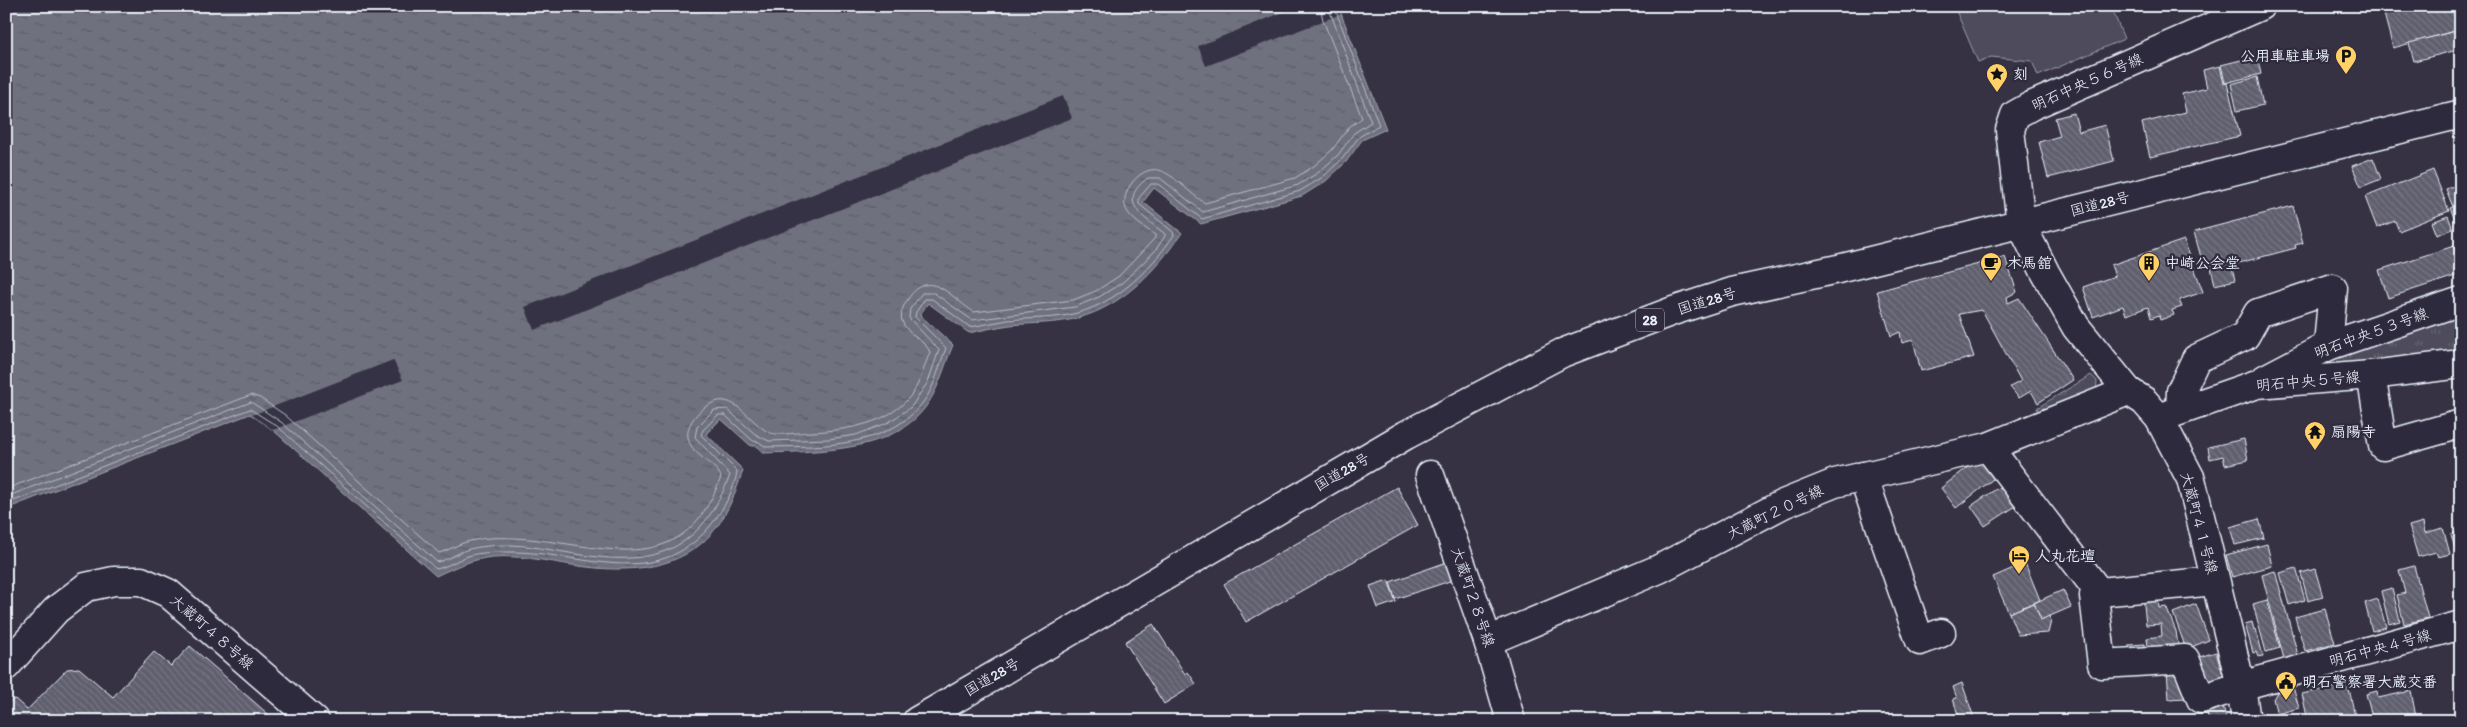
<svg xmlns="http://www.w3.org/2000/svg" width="2467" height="727" font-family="Itim,'Klee One',sans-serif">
<defs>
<pattern id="park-tufts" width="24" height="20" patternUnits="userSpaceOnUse" patternTransform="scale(1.25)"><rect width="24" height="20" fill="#4d4b5c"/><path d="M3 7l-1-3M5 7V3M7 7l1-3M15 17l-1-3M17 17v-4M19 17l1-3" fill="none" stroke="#676574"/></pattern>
<pattern id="water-ripples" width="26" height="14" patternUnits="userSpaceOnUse" patternTransform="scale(1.25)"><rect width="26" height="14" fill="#70717f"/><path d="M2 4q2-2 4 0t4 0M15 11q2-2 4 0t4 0" fill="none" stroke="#5b5c64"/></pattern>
<pattern id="building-back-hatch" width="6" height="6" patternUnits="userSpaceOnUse" patternTransform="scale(1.25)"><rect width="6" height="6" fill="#605e6e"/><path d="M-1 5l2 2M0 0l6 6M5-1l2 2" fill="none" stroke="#777683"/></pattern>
</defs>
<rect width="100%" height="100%" fill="#363244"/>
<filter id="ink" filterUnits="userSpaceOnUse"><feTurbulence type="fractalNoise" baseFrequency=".02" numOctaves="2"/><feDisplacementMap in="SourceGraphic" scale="10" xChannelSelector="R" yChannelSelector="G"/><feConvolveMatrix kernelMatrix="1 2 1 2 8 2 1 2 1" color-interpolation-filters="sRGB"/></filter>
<g filter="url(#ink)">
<g fill="url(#park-tufts)" stroke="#9a9eaa">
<polygon points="2461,314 2461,356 2441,360 2306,365"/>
<polygon points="2091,375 2097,381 2096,393 2040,415 2037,408"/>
</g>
<polygon fill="#4d4b5c" stroke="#9a9eaa" points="1954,6 2111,6 2124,39 2038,76 2032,61 1991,57 1978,62"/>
<path fill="url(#water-ripples)" stroke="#a0a4af" d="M6,6h1332l48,123 -24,11 -16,22 -20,19 -24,15 -101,28 -47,-36 -11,14 39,31c-26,37 -59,73 -104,85 -22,6 -46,5 -68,7 -14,2 -28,5 -41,8l-41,-30 -8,12 33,30c-8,19 -13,40 -24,57 -33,52 -112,49 -166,51l-6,-7h-6l-30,-27 -15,15 37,36c-5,16 -11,32 -19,46 -32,56 -95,58 -152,49 -25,-4 -53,-10 -79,-8 -21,2 -38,10 -57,19l-163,-146 -23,-16 -244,95z"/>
<g fill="#363244">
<polygon points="1299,6 1338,6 1341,14 1206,66 1198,46"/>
<polygon points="1063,96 1072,118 534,330 525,307"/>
<polygon points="393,360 403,380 273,430 252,415"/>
</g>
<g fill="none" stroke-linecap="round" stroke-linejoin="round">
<g stroke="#b8bec8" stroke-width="1">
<path d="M6,489l245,-94 9,3 25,17 154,138c8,-2 16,-7 24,-10 15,-5 34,-6 50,-5 85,3 168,49 208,-61 -6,-15 -31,-22 -33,-40 -3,-16 21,-39 37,-36 15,2 30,25 45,32 8,3 33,-1 42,-1 35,-2 78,-8 100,-38 9,-13 12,-28 18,-42 -5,-12 -23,-17 -28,-31 -2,-8 1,-15 6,-22 22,-33 43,-1 66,13l99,-12 23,-9 23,-15 36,-38v-3c-9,-7 -24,-15 -29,-26 -7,-16 14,-43 32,-39 15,3 33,25 47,33l90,-25 19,-12 18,-16 17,-23 13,-9 -39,-98 -3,-14"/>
<path d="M6,497l245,-95 30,20 156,140c10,-2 19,-8 29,-12 13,-4 31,-5 45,-5 26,1 53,8 79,11 73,10 114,-12 140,-81l-35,-38 2,-10 17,-17 13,-1 28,25 14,7 60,-2 27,-4 33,-13 22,-15 17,-25 11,-32 -30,-32 1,-9 12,-16h12l38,27 103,-13 24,-10 24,-15 32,-31 10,-15v-2c-21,-17 -50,-32 -17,-56h12l43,34 95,-27 21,-13 19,-17 16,-22 17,-11 -43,-116"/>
<path d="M6,504l244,-95 27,17 159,143c11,-2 21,-9 32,-13 13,-4 28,-4 42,-4 69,-1 146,41 201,-27 11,-14 24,-35 26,-54l-36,-36 2,-5 15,-15h7l28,26 6,1 7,5c52,-1 123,2 158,-46 11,-15 15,-35 22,-53l-31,-31 1,-5 9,-13h7l38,28c13,-2 25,-5 38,-7 23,-2 47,-1 69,-7 41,-11 74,-44 97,-78l-1,-3 -34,-28v-6l12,-14h7l44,35 98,-28 23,-14 19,-18 17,-22 20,-12 -45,-119"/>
</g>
</g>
<g fill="url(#building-back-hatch)" stroke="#e8f1f8">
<polygon points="2382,6 2461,6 2461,29 2393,48"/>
<polygon points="2460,30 2461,49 2414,61 2409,43"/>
<polygon points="2257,56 2261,74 2225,83 2221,65"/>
<polygon points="2220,66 2224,84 2227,83 2240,136 2150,157 2142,123 2186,112 2182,94 2207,88 2203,70"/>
<polygon points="2257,77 2263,105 2237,111 2231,84"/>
<polygon points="2074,113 2079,132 2105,125 2114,161 2048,178 2039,142 2060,136 2055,118"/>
<polygon points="2373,158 2381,179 2361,187 2352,166"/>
<polygon points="2433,170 2449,211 2399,231 2395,221 2377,228 2365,197"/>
<polygon points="2461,183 2461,228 2459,229 2450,208 2453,207 2446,189"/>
<polygon points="2293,206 2303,243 2295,245 2296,248 2231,265 2235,280 2215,285 2211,267 2204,268 2194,232"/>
<polygon points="2448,216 2453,229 2437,235 2432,222"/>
<polygon points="2184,240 2203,292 2179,300 2182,307 2172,310 2174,315 2160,320 2159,315 2151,318 2148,307 2126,315 2123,306 2093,317 2083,287 2115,276 2111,265"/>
<polygon points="2454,246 2461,266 2461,274 2388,298 2379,270"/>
<polygon points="2005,257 2017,292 2007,297 2008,303 2019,298 2073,380 2038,403 2031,391 2019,398 2010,387 2021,381 1982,310 1959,314 1974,357 1921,371 1913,340 1902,343 1900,332 1891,336 1877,291"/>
<polygon points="2244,439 2248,460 2225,465 2223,456 2210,459 2208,447"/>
<polygon points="1986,453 2002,472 1956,508 1941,488"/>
<polygon points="2005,483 2019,504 1985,526 1971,506"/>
<polygon points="1397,487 1418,525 1246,622 1224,584"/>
<polygon points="2259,519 2264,538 2235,545 2230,527"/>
<polygon points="2423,522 2425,533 2443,528 2450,554 2438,557 2436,552 2418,557 2409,526"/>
<polygon points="2461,531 2461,562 2459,563 2451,534"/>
<polygon points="2267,544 2272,566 2232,577 2226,555"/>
<polygon points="1450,561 1456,579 1395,599 1390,582"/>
<polygon points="2025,563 2040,600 2009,613 1993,577"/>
<polygon points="2414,566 2428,618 2404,624 2397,595 2405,593 2399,570"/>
<polygon points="2296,568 2305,600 2289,605 2280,573"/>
<polygon points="2315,569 2323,597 2308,601 2301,573"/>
<polygon points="2275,571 2298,655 2284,659 2262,575"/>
<polygon points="1388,580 1396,602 1378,608 1370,586"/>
<polygon points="2392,588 2400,621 2389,624 2381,591"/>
<polygon points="2063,590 2071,607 2041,620 2034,603"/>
<polygon points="2158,593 2159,608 2166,607 2176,631 2179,653 2149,656 2147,638 2162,636 2161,624 2146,625 2143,595"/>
<polygon points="2378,599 2386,627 2372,631 2365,603"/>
<polygon points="2267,600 2280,648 2266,652 2253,604"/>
<polygon points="2034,603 2041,620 2049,616 2051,621 2048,633 2018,635 2009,613"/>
<polygon points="2196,604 2209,640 2186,649 2173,613"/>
<polygon points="2325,609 2335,643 2305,651 2295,617"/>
<polygon points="2252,622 2254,630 2256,629 2263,656 2258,657 2256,652 2253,653 2245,624"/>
<polygon points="1153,624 1185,674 1188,672 1196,684 1164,704 1125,642"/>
<polygon points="2145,644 2146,657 2130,658 2129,645"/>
<polygon points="190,646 276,721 6,721 6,703 15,699 27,710 67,669 79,668 113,697 154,652 171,666"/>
<polygon points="2216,652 2225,680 2205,686 2196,658"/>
<polygon points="2182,669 2185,698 2169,699 2167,670"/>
<polygon points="1962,683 1975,721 1960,721 1953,699 1957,698 1953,687"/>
<polygon points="2348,684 2356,721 2308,721 2302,694"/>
<polygon points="2293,687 2299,708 2277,714 2273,699 2277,692"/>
<polygon points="2377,691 2378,698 2411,691 2416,717 2396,721 2395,716 2373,721 2366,694"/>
<polygon points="2222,702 2227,721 2209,721 2205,706"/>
<polygon points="2284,713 2286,721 2268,721 2267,718"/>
</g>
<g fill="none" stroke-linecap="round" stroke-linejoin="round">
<g stroke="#e8f1f8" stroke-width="31">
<g id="minor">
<polyline points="2371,375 2383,446 2461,424"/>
<polyline points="2265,379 2328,346 2461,301"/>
<polyline points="2180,410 2181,391 2196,359 2245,336 2258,313 2333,288 2328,346"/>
<polyline points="2159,418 2257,384 2371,375 2461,364"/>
<polyline points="1988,447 2099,592 2215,581"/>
<polyline points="1430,475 1488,641 1511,721"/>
<polyline points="1863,476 1920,641 1941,633"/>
<polyline points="2099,592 2094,596 2102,664 2185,659 2201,699 2241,686 2461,625"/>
<polyline points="1488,641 1659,569 1783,504 1835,483 1988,447 2128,391"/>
<polyline points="6,666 56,610 86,587 114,581 141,581 168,593 315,721"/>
<polyline points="2246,721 2241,686 2191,479 2159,418 2144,401 2128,391 2076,327 2045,272 2021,224 2010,130 2015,115 2031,106 2260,6"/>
</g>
</g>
<g stroke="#e8f1f8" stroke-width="31">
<polyline id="highway" points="917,721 1406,435 1562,353 1673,311 1732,292 1838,269 2461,114"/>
</g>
<use href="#minor" stroke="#2f2a3d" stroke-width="28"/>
<use href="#highway" stroke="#2f2a3d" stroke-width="28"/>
</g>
</g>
<defs>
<g id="parking-pin" transform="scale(1.125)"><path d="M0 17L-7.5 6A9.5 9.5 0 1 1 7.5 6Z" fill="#ffd166" stroke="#2f2a3d"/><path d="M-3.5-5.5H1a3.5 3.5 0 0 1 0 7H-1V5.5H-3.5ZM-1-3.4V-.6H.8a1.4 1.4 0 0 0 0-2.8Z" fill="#111"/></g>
<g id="sight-pin" transform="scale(1.125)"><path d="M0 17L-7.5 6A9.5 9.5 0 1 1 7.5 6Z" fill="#ffd166" stroke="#2f2a3d"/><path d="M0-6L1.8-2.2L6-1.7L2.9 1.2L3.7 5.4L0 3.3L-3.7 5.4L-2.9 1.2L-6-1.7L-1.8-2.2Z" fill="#111"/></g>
<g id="cafe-pin" transform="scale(1.125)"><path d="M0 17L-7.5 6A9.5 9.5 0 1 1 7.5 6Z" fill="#ffd166" stroke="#2f2a3d"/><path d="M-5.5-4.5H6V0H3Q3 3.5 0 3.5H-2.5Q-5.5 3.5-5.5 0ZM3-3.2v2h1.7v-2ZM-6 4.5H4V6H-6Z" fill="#111"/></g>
<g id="building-pin" transform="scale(1.125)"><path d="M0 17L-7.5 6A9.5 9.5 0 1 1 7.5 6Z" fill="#ffd166" stroke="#2f2a3d"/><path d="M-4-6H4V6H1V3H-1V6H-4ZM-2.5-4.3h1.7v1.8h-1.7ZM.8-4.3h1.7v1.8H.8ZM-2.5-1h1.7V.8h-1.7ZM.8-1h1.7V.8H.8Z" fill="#111"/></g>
<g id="temple-pin" transform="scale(1.125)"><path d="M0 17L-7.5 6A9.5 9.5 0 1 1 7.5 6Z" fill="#ffd166" stroke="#2f2a3d"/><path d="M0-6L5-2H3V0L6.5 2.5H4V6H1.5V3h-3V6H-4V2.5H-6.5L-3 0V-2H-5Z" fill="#111"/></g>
<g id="hotel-pin" transform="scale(1.125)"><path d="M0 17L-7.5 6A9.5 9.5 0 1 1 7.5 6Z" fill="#ffd166" stroke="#2f2a3d"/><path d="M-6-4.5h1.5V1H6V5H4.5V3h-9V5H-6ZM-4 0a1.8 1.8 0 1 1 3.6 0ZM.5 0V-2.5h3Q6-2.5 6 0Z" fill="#111"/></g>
<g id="civic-pin" transform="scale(1.125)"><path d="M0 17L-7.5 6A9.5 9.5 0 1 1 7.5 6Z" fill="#ffd166" stroke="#2f2a3d"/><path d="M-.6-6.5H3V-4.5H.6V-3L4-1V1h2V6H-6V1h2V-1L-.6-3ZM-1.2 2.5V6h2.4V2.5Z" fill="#111"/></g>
</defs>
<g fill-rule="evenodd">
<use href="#parking-pin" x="2346" y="56"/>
<use href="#sight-pin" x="1997" y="74"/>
<use href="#cafe-pin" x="1991" y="263"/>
<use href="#building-pin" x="2149" y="263"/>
<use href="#temple-pin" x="2315" y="432"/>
<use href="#hotel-pin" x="2019" y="556"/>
<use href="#civic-pin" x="2286" y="682"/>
</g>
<g text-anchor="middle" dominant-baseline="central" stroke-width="4.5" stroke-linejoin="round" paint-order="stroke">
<rect fill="#2f2a3d" stroke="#b0b5c0" stroke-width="1" x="1636" y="308.5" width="28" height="23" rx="4"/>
<g font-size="14" font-weight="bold" fill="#e8f1f8">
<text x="1650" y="320">28</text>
</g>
<g font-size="15" font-weight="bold" fill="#e8f1f8" stroke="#2f2a3d" text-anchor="start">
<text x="2330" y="56" text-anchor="end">公用車駐車場</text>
<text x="2013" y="74">刻</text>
<text x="2007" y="263">木馬舘</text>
<text x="2165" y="263">中崎公会堂</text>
<text x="2331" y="432">扇陽寺</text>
<text x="2035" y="556">人丸花壇</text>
<text x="2302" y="682">明石警察署大蔵交番</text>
</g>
<g font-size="15" fill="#e8f1f8" stroke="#2f2a3d">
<text transform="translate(2087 82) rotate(-24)">明石中央５６号線</text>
<text transform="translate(2100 204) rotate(-14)">国道28号</text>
<text transform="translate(1707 301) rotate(-17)">国道28号</text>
<text transform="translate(2371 333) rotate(-20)">明石中央５３号線</text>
<text transform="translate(2308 381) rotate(-5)">明石中央５号線</text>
<text transform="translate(1342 472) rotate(-30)">国道28号</text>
<text transform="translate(1775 512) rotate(-26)">大蔵町２０号線</text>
<text transform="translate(2199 523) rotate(75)">大蔵町４１号線</text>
<text transform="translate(1473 597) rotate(71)">大蔵町２８号線</text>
<text transform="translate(212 632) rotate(41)">大蔵町４８号線</text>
<text transform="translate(2380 648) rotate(-15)">明石中央４号線</text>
<text transform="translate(992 677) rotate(-30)">国道28号</text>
</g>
</g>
<rect width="2467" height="727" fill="none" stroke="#2f2a3d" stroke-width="25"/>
<rect x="12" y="12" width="2442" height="702" fill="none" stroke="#e8f1f8" stroke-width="2" filter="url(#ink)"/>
</svg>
